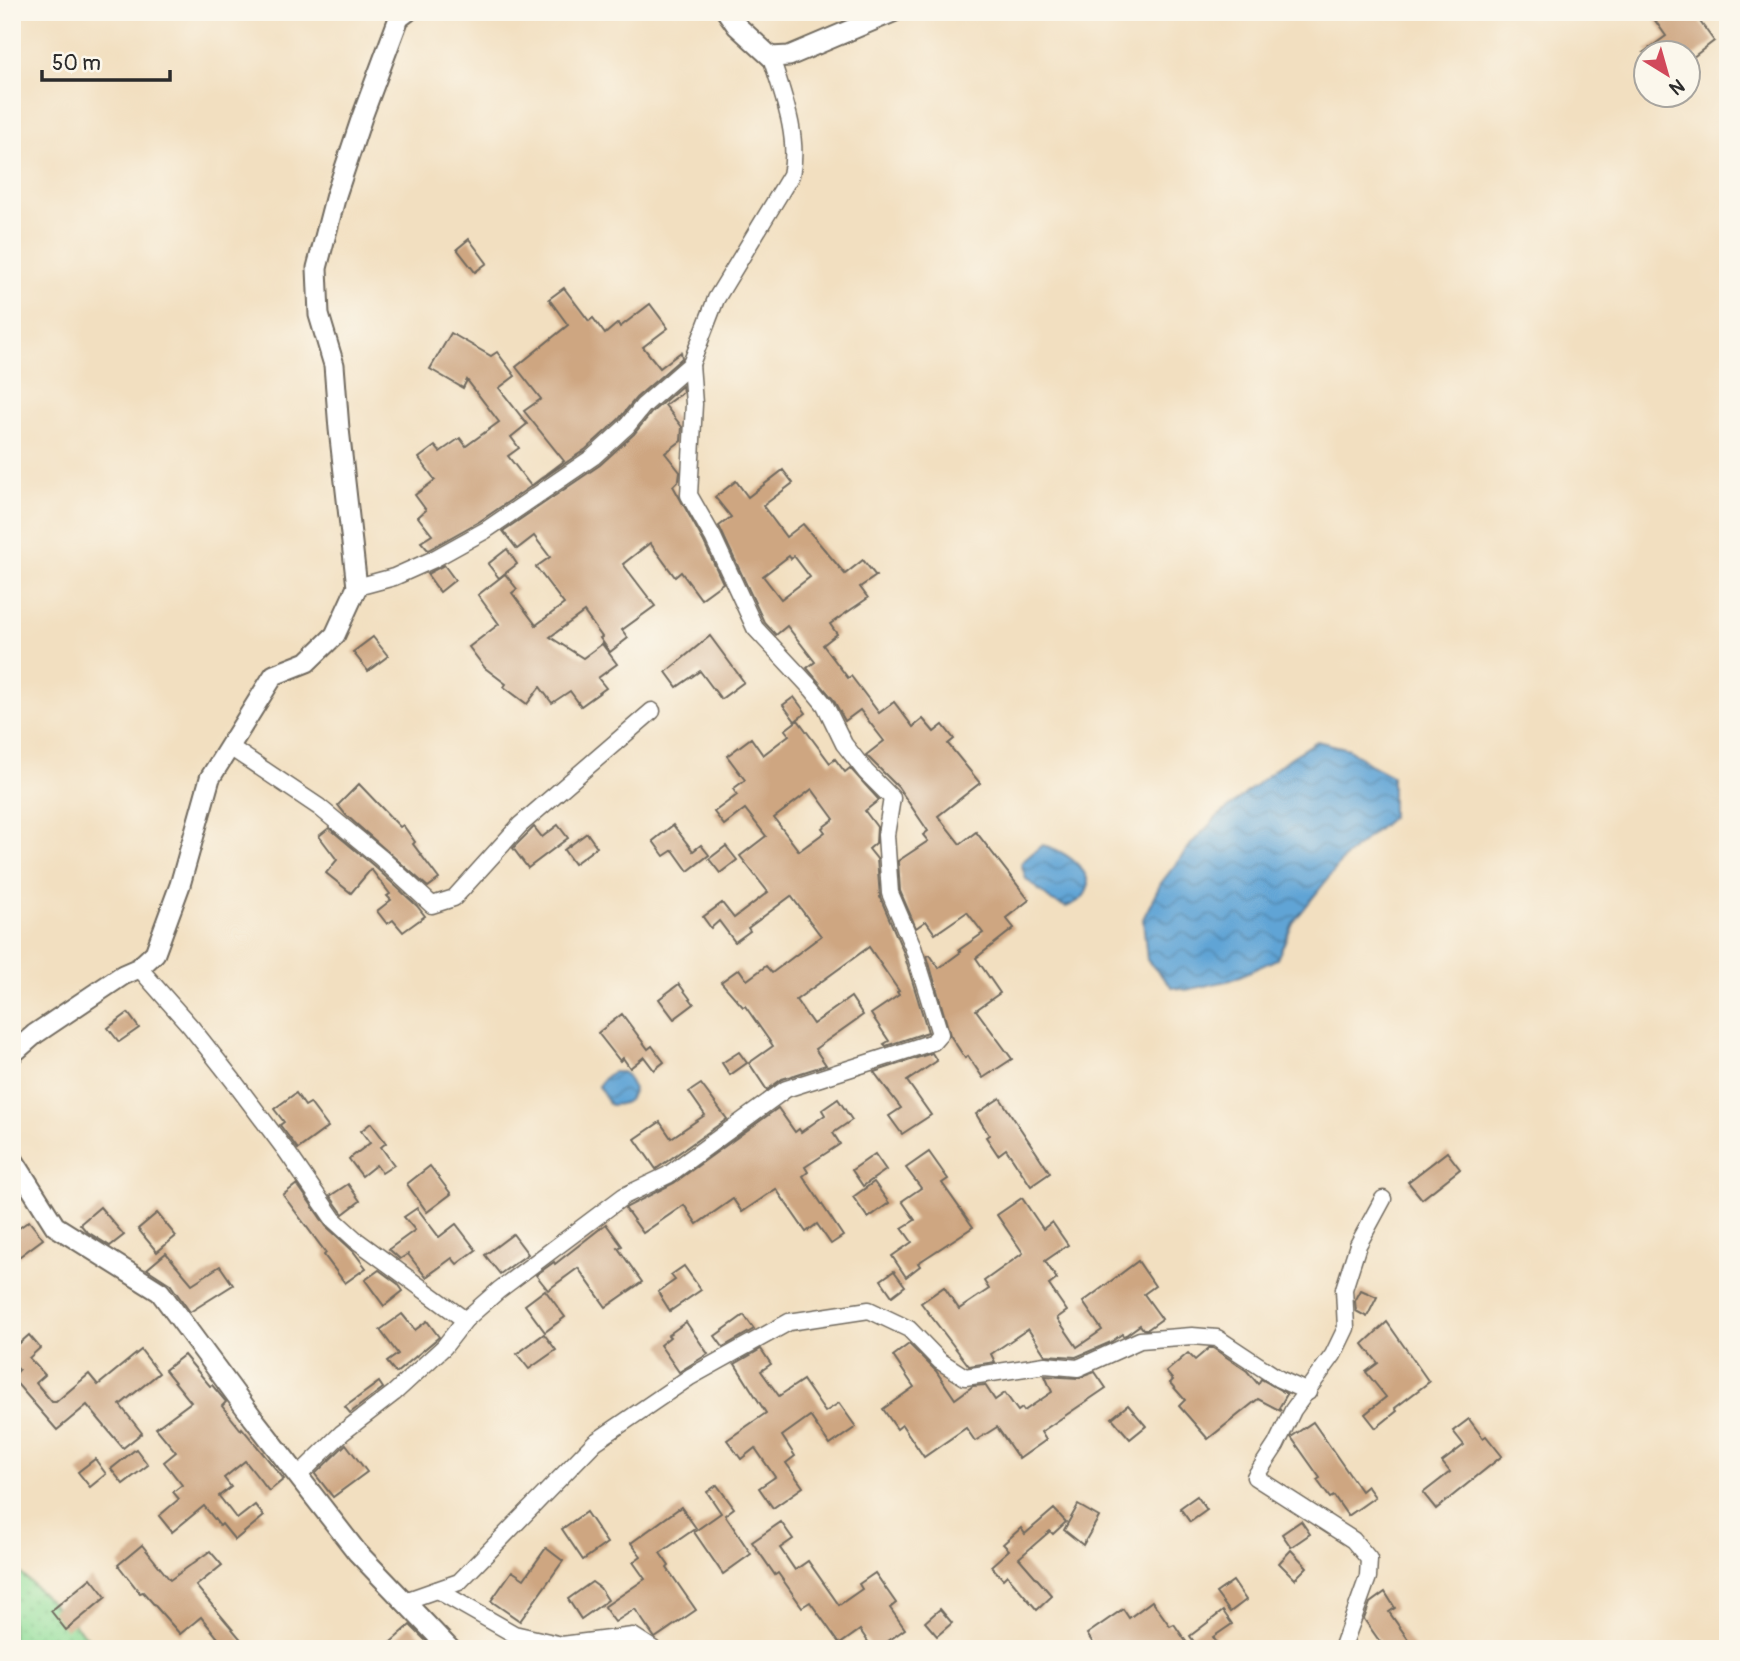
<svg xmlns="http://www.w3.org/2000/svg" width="1740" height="1661" font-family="Pangolin,sans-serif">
<defs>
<pattern id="grass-dots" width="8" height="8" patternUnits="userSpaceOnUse" patternTransform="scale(1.75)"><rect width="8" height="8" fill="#92de9a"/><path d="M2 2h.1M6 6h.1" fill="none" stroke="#7ebf85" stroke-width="1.8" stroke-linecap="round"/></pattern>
<pattern id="water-waves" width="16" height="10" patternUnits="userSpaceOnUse" patternTransform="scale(1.75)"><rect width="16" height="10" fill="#61a4d5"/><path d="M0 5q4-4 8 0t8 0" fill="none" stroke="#5086ad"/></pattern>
</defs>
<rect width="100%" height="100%" fill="#fbf7ec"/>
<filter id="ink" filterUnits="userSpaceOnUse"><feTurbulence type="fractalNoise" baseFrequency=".0143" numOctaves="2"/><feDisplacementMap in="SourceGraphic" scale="14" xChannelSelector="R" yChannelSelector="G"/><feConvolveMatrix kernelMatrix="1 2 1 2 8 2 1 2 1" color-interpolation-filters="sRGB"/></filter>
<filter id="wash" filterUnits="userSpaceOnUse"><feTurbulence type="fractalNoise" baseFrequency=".00686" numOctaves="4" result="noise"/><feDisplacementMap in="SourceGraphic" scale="28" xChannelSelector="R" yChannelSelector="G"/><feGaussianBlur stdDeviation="1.57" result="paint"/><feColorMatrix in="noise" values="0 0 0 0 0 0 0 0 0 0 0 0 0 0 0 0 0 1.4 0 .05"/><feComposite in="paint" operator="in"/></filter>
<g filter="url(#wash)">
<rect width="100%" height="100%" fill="#f2dfc0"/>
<polygon fill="url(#grass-dots)" stroke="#5e8462" stroke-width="2" points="12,1565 100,1649 12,1649"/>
<g fill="url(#water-waves)" stroke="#466880" stroke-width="2">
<polygon points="1317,741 1349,749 1369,764 1392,776 1392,817 1345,857 1293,923 1277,959 1231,980 1186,990 1172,987 1147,960 1143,919 1161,883 1193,842 1216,818 1285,761"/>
<path d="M1042,845c31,6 72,45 24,62l-14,-6 -26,-22 -5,-16z"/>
<path d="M613,1072h9l5,4 7,13c-3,13 -12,16 -24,16l-12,-19 8,-10z"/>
</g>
<g id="blocks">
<g fill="#cea681" fill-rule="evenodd">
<polygon points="1649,12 1693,12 1714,41 1688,61 1688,52 1644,52 1666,36"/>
<polygon points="469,239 487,263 475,272 457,249"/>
<polygon points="564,288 589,321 593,318 605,334 618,323 620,327 650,304 668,328 643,347 660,368 681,352 682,358 636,398 619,419 586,449 480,521 428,550 421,542 432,535 418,517 426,510 415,495 435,480 419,458 435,446 440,452 460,438 466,446 499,422 467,380 463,388 430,369 451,333 491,356 497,352 515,376 499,388 527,424 511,437 519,448 508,456 531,486 564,461 524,411 541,399 516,367 568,325 549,299"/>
<polygon points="682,386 683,392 665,405 682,427 681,441 665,453 680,472 679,480 673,486 704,542 723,583 701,599 681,572 675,577 650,543 623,564 655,606 622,630 628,638 610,652 600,638 602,637 584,612 550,637 583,658 602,644 617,664 598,678 606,688 581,706 570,691 552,703 540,687 527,704 504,687 506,684 485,668 469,647 499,624 478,595 505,574 517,589 512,593 536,625 564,604 536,567 550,557 534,536 517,549 503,531 600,465 634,434 651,413"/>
<path d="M783,470l10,13 -30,23 23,31 17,-13 42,50 18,-14 13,16 -16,11 8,11 -38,26 7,10 -14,11 25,33 3,-2 28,37 15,-11 19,25 10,-8 11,13 9,-7 11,14 -6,5 32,39 -42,33 22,28 16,-12 53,68 -23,18 8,10 -38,30 24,35 -24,17 36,49 -29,19 -15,-22 -3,2 -15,-23 -23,-79 3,-1 9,13 22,-16 -2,-2 24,-17 -16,-21 -32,22 -9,-13 -10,7 -16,-37 -2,-30 30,-20 -5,-6 5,-4 -30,-44 -32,-32 18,-14 -24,-31 -15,11 -12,-22 -26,-31 8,-6 -28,-36 -11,9 -12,-13 -45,-96 12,-9 -16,-20 21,-16 12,16zM789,556l2,3 3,-3 16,21 -29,22 -18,-23z"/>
<polygon points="507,549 517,564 499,578 488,564"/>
<polygon points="444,565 455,580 440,592 427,574"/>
<polygon points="710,636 744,682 721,699 700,671 677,687 666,672"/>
<polygon points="373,637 388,656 368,671 353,652"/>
<polygon points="794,697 806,713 795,721 783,705"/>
<path d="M798,720l32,43 5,-4 10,13 5,-4 29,32 -14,11 12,16 -1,16 -7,6 8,10 3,38 23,54 25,81 -42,14 -2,-2 5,-3 -18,-27 28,-19 -2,-3 2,-1 -30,-44 -73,53 17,24 38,-27 12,18 -48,34 11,16 -44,14 -15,11 -18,-27 24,-17 -28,-40 -2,1 -22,-25 18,-13 8,11 19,-14 6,7 49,-37 -30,-40 -43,32 2,3 -15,11 -16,-21 -8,7 -8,-11 19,-14 12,15 34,-26 -28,-36 26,-20 -21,-27 -21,16 -10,-13 23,-17 -4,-6 12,-9 -18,-24 24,-18 12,17 26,-20 -4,-5zM812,789l22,30 -12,9 3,4 -26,19 -25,-33z"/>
<polygon points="359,784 400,827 403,825 415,842 413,844 439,879 428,887 346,815 338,805"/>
<polygon points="558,825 568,838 528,868 513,848 534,827 542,837"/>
<polygon points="673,825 693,851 701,845 709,855 688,871 673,850 664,856 653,841"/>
<polygon points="329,828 374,866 417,906 425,916 403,932 393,920 387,924 377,911 391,900 387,896 390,894 371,869 351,893 326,873 337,860 319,836"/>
<polygon points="587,833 597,847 574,864 564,850"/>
<polygon points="726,846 737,860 720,873 709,859"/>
<polygon points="679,984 694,1004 674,1019 659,999"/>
<polygon points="128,1013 139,1028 119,1042 108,1028"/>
<polygon points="622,1014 648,1049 652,1046 664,1062 654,1070 644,1057 630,1068 623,1058 620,1061 598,1033"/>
<polygon points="739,1052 747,1063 730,1075 722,1063"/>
<polygon points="932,1053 937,1061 907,1081 931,1115 902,1134 889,1116 901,1108 874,1072"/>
<polygon points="701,1084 727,1119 656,1169 635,1139 660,1122 671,1138 705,1115 689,1092"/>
<polygon points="296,1093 305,1106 310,1103 328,1127 298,1149 280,1125 284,1122 274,1109"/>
<polygon points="1000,1098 1050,1173 1031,1186 1006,1149 998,1155 986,1137 989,1135 976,1114"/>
<polygon points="838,1099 852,1120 833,1133 840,1144 805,1167 808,1172 803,1176 843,1236 831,1244 817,1224 806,1232 776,1189 742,1212 733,1199 697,1224 684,1205 643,1233 625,1208 674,1183 778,1108 795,1132 799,1129 801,1132 825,1115 822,1110"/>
<polygon points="371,1123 386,1143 381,1147 394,1165 382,1173 376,1165 362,1176 349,1159 370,1143 361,1131"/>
<polygon points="929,1152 948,1179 942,1183 973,1227 918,1263 920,1266 906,1277 892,1256 912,1242 902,1228 915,1220 902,1201 921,1188 906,1168"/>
<polygon points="1447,1152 1460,1169 1422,1199 1408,1182"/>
<polygon points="875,1154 886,1170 863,1186 852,1170"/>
<polygon points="430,1166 451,1194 427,1212 407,1184"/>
<polygon points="874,1182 889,1203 868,1218 853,1197"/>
<polygon points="297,1184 326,1226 353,1251 366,1268 345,1283 324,1255 326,1253 283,1195"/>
<polygon points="348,1184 360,1201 343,1214 330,1196"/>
<polygon points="1022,1198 1043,1229 1052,1222 1068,1245 1045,1261 1057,1279 1049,1285 1067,1311 1057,1318 1077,1347 1102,1330 1083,1302 1138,1261 1155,1286 1144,1294 1162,1319 1148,1329 1143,1329 1140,1325 1126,1335 1123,1336 1122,1334 1111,1342 1076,1357 1045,1355 1028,1329 991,1354 995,1362 969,1366 921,1303 944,1287 959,1309 989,1289 984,1281 1023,1253 997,1215"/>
<polygon points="100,1207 124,1235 110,1246 86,1231 80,1224"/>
<polygon points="417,1208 439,1237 456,1224 476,1250 457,1264 452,1258 426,1277 408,1254 400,1259 389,1249 415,1230 404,1217"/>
<polygon points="157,1213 176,1236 157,1252 138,1229"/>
<polygon points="29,1221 43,1239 12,1262 12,1233"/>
<polygon points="606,1224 622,1246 618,1248 642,1282 606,1307 578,1268 548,1290 536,1275 554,1262 555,1264"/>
<polygon points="513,1234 528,1254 500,1274 485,1255"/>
<polygon points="166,1253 192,1284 220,1266 233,1285 190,1312 170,1284 147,1269"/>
<polygon points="684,1266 701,1290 670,1311 658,1292 675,1280 671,1275"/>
<polygon points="379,1270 398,1284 403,1291 384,1306 365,1280"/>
<polygon points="894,1271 905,1286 892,1296 881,1280"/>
<polygon points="545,1290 565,1317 545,1332 525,1305"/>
<polygon points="1361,1290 1377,1297 1367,1317 1356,1311 1355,1301"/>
<polygon points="402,1314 415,1330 427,1321 439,1337 396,1373 387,1362 398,1354 380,1330"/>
<polygon points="744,1315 754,1329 723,1347 715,1336"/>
<polygon points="686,1322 708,1354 679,1372 660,1345 670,1337 668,1335"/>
<polygon points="1387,1322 1429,1382 1395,1408 1397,1411 1376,1428 1365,1414 1386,1397 1366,1372 1378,1363 1363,1344"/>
<polygon points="544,1334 556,1350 529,1369 517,1354"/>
<polygon points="29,1335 40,1348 29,1358 45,1375 36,1383 52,1402 56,1402 89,1374 98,1385 141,1350 159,1373 120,1405 142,1433 123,1448 87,1405 57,1430 12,1378 19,1370 12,1362 12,1350"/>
<polygon points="909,1344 936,1371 955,1399 973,1386 985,1385 995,1400 1005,1393 1018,1411 1022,1408 1024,1411 1052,1392 1045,1376 1078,1378 1095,1372 1106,1388 1041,1432 1046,1440 1019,1459 997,1427 975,1441 966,1428 924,1457 902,1425 897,1429 883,1409 914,1387 893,1356"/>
<polygon points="1209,1348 1213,1348 1247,1371 1258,1384 1261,1379 1287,1394 1279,1408 1281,1411 1258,1399 1208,1439 1179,1406 1185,1400 1170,1383 1173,1380 1166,1372 1188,1353 1195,1360"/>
<polygon points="761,1349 771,1364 761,1371 779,1396 803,1380 825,1412 839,1403 856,1427 830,1445 810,1416 782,1436 795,1456 786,1463 803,1487 773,1508 759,1488 775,1477 755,1448 741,1459 727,1440 766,1413 735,1364"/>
<polygon points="184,1355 210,1386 212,1385 222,1397 226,1402 222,1406 241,1430 242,1428 284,1479 269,1491 245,1461 224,1478 231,1487 219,1496 237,1519 255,1505 264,1516 235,1540 222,1524 220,1526 204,1506 172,1532 159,1516 179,1499 173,1492 182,1485 164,1462 176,1452 156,1428 191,1402 165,1370"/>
<polygon points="379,1382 383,1388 350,1413 345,1407"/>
<polygon points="1128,1405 1146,1426 1130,1439 1112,1418"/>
<polygon points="1469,1419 1483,1438 1486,1436 1502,1456 1436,1509 1423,1493 1450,1472 1442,1462 1464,1445 1453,1431"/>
<polygon points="1313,1422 1361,1491 1367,1486 1375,1497 1348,1516 1334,1496 1330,1498 1317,1480 1320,1478 1291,1437"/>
<polygon points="346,1444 367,1472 333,1497 315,1474"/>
<polygon points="136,1449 148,1465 123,1484 111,1469"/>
<polygon points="95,1459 106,1474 90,1487 78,1472"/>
<polygon points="717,1485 734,1508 725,1515 751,1554 723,1574 694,1532 721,1513 707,1492"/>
<polygon points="1197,1496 1207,1510 1190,1522 1180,1508"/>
<polygon points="1078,1505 1099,1517 1083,1545 1064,1530"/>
<polygon points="681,1507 696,1528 660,1553 669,1566 667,1568 696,1610 655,1638 635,1609 615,1622 604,1607 645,1579 633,1562 641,1556 631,1543"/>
<polygon points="1054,1509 1066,1522 1053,1534 1050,1531 1019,1558 1052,1596 1037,1610 1007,1575 1003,1579 991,1566 1009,1550 1003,1544 1021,1528 1025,1534"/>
<polygon points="586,1512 607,1543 583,1560 562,1529"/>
<polygon points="1301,1521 1310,1534 1291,1547 1282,1534"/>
<polygon points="781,1522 793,1539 780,1548 795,1570 808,1561 839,1605 862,1589 859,1584 875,1573 896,1603 890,1608 905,1629 877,1649 873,1649 860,1630 840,1644 810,1602 802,1607 778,1573 775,1575 752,1542"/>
<polygon points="142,1545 170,1580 210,1551 222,1565 196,1586 249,1649 205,1649 218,1638 201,1617 180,1634 143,1592 140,1593 118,1565"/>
<polygon points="546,1548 563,1561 520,1621 491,1601 512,1571 524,1579"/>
<polygon points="1291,1550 1307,1567 1295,1579 1279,1563"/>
<polygon points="91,1578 106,1597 66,1630 51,1611"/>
<polygon points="1233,1581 1246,1600 1230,1612 1216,1593"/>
<polygon points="592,1582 600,1588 608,1600 581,1619 568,1599"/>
<polygon points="1385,1592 1395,1608 1389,1612 1415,1649 1385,1649 1364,1619 1370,1603"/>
<polygon points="1152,1601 1170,1626 1174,1624 1191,1649 1097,1649 1087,1634 1123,1609 1129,1618"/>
<polygon points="940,1609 952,1623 937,1636 925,1622"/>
<polygon points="1223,1611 1232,1624 1213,1637 1221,1649 1199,1649 1190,1636"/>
<polygon points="410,1625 429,1644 423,1649 383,1649"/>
</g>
</g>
</g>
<g filter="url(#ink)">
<use href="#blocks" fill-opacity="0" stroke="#716a5f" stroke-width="2"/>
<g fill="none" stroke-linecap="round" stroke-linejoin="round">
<g stroke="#716a5f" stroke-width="19">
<g id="minor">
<path d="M357,587l37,-10 38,-17 54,-30 107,-73 34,-31 16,-20 48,-42 25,-65 75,-124c9,-38 -9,-82 -20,-118"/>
<polyline points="230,747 319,807 381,858 432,905 454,898 520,825 652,711"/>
<polyline points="139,968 191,1027 232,1079 287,1152 334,1220 356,1240 465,1320"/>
<polyline points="298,1476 342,1433 394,1393 444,1347 465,1320 499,1290 624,1196 668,1175 786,1089 933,1042 940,1034 913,947 890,893 886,835 892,798 866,772 844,744 825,705 812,689 755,628 713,537 689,495 694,404 691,364"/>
<polyline points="437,1590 514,1634 562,1645 633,1636 653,1649"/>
<polyline points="405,1601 459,1582 595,1442 690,1377 789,1322 869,1310 909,1329 940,1361 965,1377 1045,1365 1078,1368 1140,1340 1192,1336 1217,1338 1279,1379 1308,1392"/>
<polyline points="1342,1649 1368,1577 1369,1559 1353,1540 1255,1477 1276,1445 1293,1410 1333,1355 1346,1328 1344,1289 1358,1245 1383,1199"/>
</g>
</g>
<g stroke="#716a5f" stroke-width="23">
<g id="tertiary">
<polyline points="727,12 737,26 771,57 789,56 893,12"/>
<polyline points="12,1054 35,1034 123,975 139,968 155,953 180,885 210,778 274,675 307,662 335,635 357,587 339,429 334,365 319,315 317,268 336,195 362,117 399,18 407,12"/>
<polyline points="12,1158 55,1226 160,1292 253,1418 357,1552 450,1649"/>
</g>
</g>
<use href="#minor" stroke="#fff" stroke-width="16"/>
<use href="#tertiary" stroke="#fff" stroke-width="19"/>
</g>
</g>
<rect width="1740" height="1661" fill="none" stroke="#fbf7ec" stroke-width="42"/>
<g transform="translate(1667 74) rotate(143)"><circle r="33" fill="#fbf7ec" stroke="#a8a59f" stroke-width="2"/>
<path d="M0-5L12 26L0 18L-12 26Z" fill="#d1495b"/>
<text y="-10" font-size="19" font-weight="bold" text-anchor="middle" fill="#2b2b2b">N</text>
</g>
<path d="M42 70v10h128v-10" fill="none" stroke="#2b2b2b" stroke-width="3.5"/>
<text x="52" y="70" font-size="21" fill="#2b2b2b" stroke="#fbf7ec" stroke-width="5" paint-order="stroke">50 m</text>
</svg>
